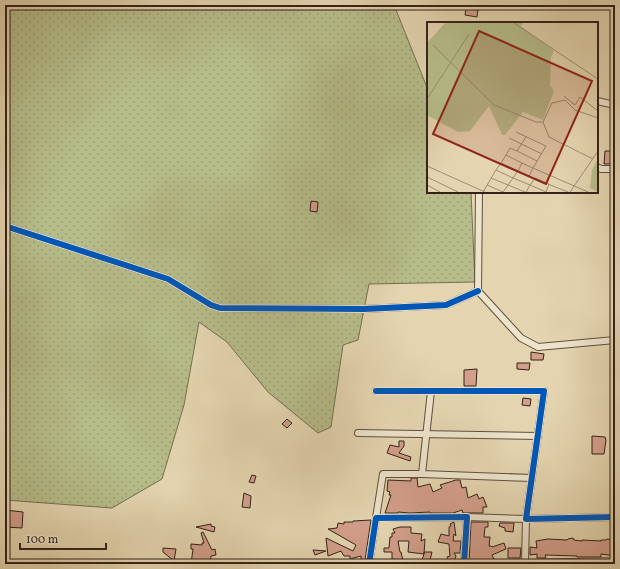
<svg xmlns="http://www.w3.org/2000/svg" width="620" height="569" font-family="Vollkorn,serif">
<defs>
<pattern id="grass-dots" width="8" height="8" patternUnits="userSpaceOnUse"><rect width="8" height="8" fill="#b6bd8a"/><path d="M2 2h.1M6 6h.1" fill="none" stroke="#9da276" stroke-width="1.8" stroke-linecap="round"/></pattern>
</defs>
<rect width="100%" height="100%" fill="#e4d5b0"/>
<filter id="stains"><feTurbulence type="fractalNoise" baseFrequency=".005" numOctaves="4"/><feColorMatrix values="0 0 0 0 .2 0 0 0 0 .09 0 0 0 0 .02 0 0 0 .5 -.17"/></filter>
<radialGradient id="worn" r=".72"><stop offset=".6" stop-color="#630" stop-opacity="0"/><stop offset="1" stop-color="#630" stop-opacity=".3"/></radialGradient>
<polygon fill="url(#grass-dots)" stroke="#757052" points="5,5 394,5 428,90 428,192 471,192 475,282 369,284 358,340 343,345 331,427 318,433 268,392 227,342 199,322 184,405 162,479 112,508 5,500"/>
<g fill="#d39f8b" stroke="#342219">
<polygon points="466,8 478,10 477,17 465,15"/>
<polygon points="605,151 615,151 615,164 604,164"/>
<polygon points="311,201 318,202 317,212 310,211"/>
<polygon points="531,352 544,354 543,360 531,360"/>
<polygon points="517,363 530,363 529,370 517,369"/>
<polygon points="477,369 476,386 464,386 464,370"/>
<polygon points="523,398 531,399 530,406 522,405"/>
<polygon points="287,419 292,423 287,428 282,424"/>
<polygon points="592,436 605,437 606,440 604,454 592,454"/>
<polygon points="399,441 404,441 404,446 399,453 411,457 410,461 387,453 390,445 399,447"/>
<polygon points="252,475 256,476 254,483 249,482"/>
<polygon points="411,478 417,478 418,487 430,484 433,492 442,488 440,485 456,480 460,480 462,488 466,487 468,498 477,494 479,499 483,497 487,507 483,507 483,513 463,513 462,510 453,513 430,513 430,512 410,513 398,512 398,513 385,513 391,495 389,495 390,492 387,491 388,480 411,481"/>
<polygon points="244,493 251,496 250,508 242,507"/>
<polygon points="5,510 23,512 22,528 5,527"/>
<polygon points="371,520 365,560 361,560 361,556 350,559 350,556 344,556 341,551 328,556 326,538 353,551 356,545 328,529 337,528 338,523 344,524 344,522 353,522 353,521"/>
<polygon points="454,522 456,536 454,534 453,541 461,541 460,553 454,553 456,556 454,563 449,562 447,557 450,556 449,544 438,542 441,534 449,536 449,527 451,526 450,524"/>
<polygon points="471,522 488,522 488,527 485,527 484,537 490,537 489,546 491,546 492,547 504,543 506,549 492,555 494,559 489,561 469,563"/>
<polygon points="500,523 514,523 513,532 505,531 505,528 499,526"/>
<polygon points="211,524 211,526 215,527 214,532 196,527"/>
<polygon points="400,527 411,527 411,533 422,534 421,541 425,539 424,554 424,552 432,552 430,560 428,560 427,561 422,560 424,554 408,552 409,541 398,541 400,552 401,552 403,561 392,559 392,552 384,552 384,548 389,548 390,537 392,537 392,533 395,533 393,529"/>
<polygon points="203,532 212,550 215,549 216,555 211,556 210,564 191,564 193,549 191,549 191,544 202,545 202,543 204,543 201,533"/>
<polygon points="573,538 574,540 582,541 582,540 601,541 601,540 606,540 607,539 615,540 615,556 601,554 601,557 577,557 577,556 545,555 546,558 537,558 537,554 530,555 530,547 537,548 536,541 548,539 567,540 568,539"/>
<polygon points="163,548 176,549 174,561 163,552"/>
<polygon points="508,548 521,548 520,558 508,558"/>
<polygon points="313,550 326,551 315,555"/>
</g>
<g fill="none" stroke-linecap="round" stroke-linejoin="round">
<g stroke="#604f3f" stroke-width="8">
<g id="minor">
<polyline points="597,101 615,105"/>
<polyline points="597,167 601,169 615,169"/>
<polyline points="479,192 478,291 521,338 538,347 615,340"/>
<polyline points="5,226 168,279 211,305 220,308 364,309 446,305 478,291"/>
<polyline points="376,391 544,391 526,519 615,517"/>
<polyline points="431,391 422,474 532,478"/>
<polyline points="358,433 538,436"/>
<polyline points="467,517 526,519 525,563 508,564"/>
<polyline points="376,518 383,474 422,474"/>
<polyline points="369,563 394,564"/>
<polyline points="525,563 615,561"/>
<polyline points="369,564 376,518 467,517 464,564"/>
</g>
</g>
<use href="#minor" stroke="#ede4cc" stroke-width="6"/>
<g stroke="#ede4cc" stroke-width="8">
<g id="cycleway">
<polyline points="5,226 168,279 211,305 220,308 364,309 446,305 478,291"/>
<polyline points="376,391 544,391 526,519 615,517"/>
<polyline points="369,564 376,518 467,517 464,564"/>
</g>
</g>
<use href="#cycleway" stroke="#0057b8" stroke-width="6"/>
</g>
<g transform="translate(427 22)">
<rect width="171" height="171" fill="#e4d5b0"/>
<path d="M18,1h78l-2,3 33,25 -3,6 -1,28 4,6 -11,29 -20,-8 -18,23h-3l-13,-29 -19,25 -12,1 -31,-17v-72zM171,137v33l-8,-4 2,-18z" fill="#b6bd8a"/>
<path fill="none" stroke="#9e8d74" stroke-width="1" d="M87,1l84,56M6,23l61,60 42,17h7M137,74l11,9 5,-8 18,14M0,77l42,-65M89,110l30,14 -13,22 55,24M99,115l-9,14 20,10M82,116l33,16M79,133l4,-7 7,3M166,137l-44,-22 -6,-15 9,-19 13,-3 10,10 23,8M74,141l17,8 4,-8 -16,-8 -5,8 -5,7 17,8 5,-7 11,5 4,-8 -11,-5M0,144l58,26M0,155l31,15M64,156l34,14M121,162l20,8M0,163l13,7M60,163l16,7M56,170l13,-22M76,170l10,-14 17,7 16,7 3,-8 -14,-6 -5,7 -4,7M143,170l28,-41"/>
<path fill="#8f2418" fill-opacity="0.15" stroke="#8f2418" stroke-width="2" d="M52,9l113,50 -46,103 -113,-50z"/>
<rect width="171" height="171" fill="none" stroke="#342219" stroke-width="2"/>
</g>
<rect width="620" height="569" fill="none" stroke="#e4d5b0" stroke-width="20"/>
<rect x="6" y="6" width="608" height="557" fill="none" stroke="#342219" stroke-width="2"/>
<rect x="10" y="10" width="600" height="549" fill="none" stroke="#342219"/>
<path d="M20 543v6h86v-6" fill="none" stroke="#342219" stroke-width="2"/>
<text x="26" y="543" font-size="12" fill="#342219" stroke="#ede4cc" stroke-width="3" paint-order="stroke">100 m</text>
<rect width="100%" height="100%" filter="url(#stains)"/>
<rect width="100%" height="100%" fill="url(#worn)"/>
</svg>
